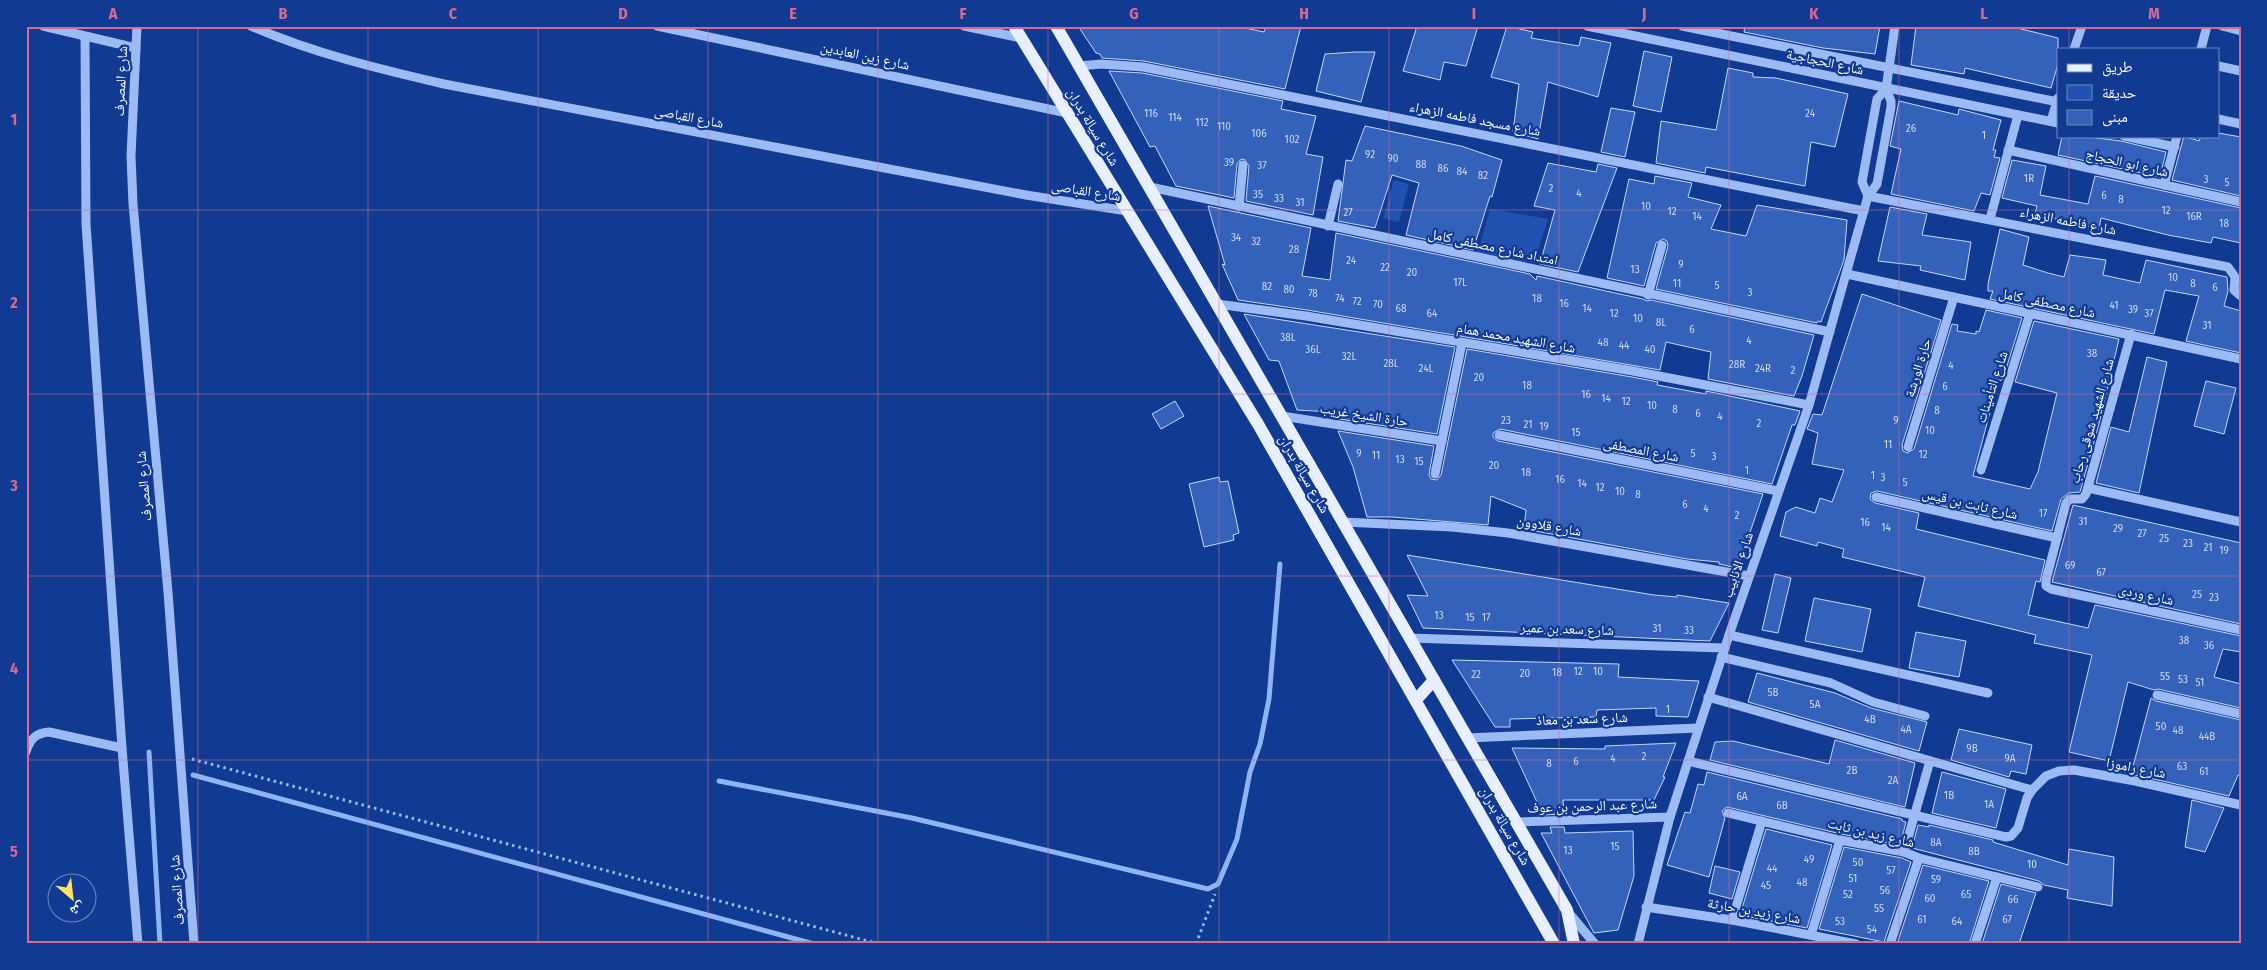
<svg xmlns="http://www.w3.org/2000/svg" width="2267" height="970" font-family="'Fira Sans Condensed','Noto Naskh Arabic',sans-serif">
<rect width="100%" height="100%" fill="#113a92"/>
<g fill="#2252b1">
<polygon points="1394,180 1409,184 1399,222 1383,218"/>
<polygon points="1490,209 1548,219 1534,263 1478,252"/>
</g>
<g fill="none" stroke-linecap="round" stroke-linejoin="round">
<g stroke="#8eb3f6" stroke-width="5">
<polyline points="149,752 160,944"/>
<polyline points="193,775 814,944"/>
<polyline points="719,781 912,818 1208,889 1218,884 1237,839 1250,772 1260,744 1269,699 1280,564"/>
</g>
</g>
<g fill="#3461b9" stroke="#c4d7fd">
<polygon points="1078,26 1235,26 1264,32 1266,26 1301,26 1285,89 1144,61 1102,58 1100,54 1096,53"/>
<polygon points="1417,26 1478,26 1466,66 1444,62 1440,80 1403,71"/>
<polygon points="1507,26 1533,32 1531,38 1579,46 1581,37 1611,43 1598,97 1548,82 1538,139 1513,132 1519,84 1491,77"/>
<polygon points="1745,26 1880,26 1875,54 1823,48 1744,32"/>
<polygon points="1916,26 2009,26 2058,38 2058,64 2051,88 1965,68 1964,74 1911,65"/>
<polygon points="1644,51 1672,57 1661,112 1633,106"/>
<polygon points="1355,52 1375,52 1361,102 1316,91 1325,54"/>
<polygon points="1728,68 1753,73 1753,77 1776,78 1848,94 1835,147 1811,142 1805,186 1706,167 1705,173 1656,163 1661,121 1716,130"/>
<polygon points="1109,71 1142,73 1283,101 1281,109 1316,116 1306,154 1323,157 1313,215 1246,201 1249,166 1244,159 1240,160 1237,164 1234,198 1176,186 1155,146 1150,147"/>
<polygon points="1899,101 1958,115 1959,109 2001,120 1993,150 1996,150 1994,157 2000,158 1990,195 1981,193 1974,211 1891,194 1901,149 1890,146"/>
<polygon points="1611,108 1635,112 1625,157 1601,152"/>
<polygon points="1365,126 1461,146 1502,160 1492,197 1490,196 1473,250 1406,235 1419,183 1392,175 1375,228 1338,221 1346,160 1352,161"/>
<polygon points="2218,133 2241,137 2241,196 2172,180 2184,136 2199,141 2201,136 2218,136"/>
<polygon points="2062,136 2081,136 2121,141 2166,152 2160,177 2058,155"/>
<polygon points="2012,160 2046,166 2040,195 2088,204 2095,176 2241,208 2241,243 2213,237 2211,243 2168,235 2101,218 2099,229 2035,214 2037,206 2002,198"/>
<polygon points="1548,163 1596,172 1598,164 1617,168 1578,272 1540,264 1555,210 1534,206"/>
<polygon points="1655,176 1692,183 1688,197 1721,205 1711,229 1746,236 1757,205 1847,220 1844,260 1821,322 1818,321 1817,323 1656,289 1668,246 1667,241 1663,239 1656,243 1644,286 1607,278 1629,179 1654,184"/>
<polygon points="1208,206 1311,228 1302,276 1330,280 1336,233 1530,274 1536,280 1537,276 1643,299 1647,301 1651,300 1814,335 1802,376 1794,396 1708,379 1711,352 1666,342 1660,370 1307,310 1238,300 1222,264 1225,265"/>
<polygon points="1890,207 1927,214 1922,235 1971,242 1965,280 1920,270 1921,266 1878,261"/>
<polygon points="2000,229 2029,237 2023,265 2048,273 2064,277 2070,255 2106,260 2103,275 2140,283 2146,260 2227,277 2228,291 2224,306 2241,311 2241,353 2186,341 2199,296 2165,290 2154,334 1990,299 1993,291 1988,291 1988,284"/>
<polygon points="1862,294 1941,320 1902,445 1903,451 1907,453 1914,449 1952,324 1958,325 1957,331 1976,334 1976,331 1979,332 1986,310 2022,318 2003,379 1998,382 1973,476 2030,489 2038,472 2057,393 2015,382 2034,321 2119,339 2099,424 2080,492 2069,493 2061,499 2052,531 1877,491 1871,493 1870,499 1875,503 1919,513 1916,529 2045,560 2040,582 2036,581 2028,615 2088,628 2095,605 2241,636 2241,652 2223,649 2214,677 2241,684 2241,708 2158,689 2154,690 2128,682 2109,761 2069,752 2092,655 2034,643 2036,635 1918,606 1925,577 1842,557 1844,549 1818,542 1817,546 1780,536 1786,512 1796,507 1815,513 1820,498 1832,502 1844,470 1812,464 1818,433 1807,429 1813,414 1822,415"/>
<polygon points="1244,314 1455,347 1437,434 1333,418 1331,412 1297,410 1279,361 1269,360"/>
<polygon points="1467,349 1632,377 1658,382 1657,385 1706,394 1706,391 1800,411 1795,425 1792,425 1772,484 1500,429 1493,433 1493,437 1498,441 1763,494 1738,568 1719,564 1719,562 1687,559 1524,529 1526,510 1491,496 1488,525 1392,517 1367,517 1353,467 1338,431 1434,446 1429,475 1431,479 1437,480 1441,475"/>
<polygon points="2147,357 2167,362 2139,493 2096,483 2111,427 2129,432"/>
<polygon points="2206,381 2236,388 2224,434 2194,426"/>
<polygon points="1175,401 1184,416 1161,429 1152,414"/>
<polygon points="1219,477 1220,482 1228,481 1239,533 1233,535 1234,540 1204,547 1189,484"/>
<polygon points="2073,505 2241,543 2241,624 2052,582"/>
<polygon points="1407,555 1654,595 1677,597 1677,595 1729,603 1710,641 1423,628 1407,595 1428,596"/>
<polygon points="1775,574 1791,578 1778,633 1762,630"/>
<polygon points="1814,598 1871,609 1862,652 1805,641"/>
<polygon points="1916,632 1966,641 1959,677 1909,668"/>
<polygon points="1452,660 1619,664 1618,677 1699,681 1688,717 1656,716 1656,708 1597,710 1596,717 1510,719 1510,727 1495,727"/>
<polygon points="1757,673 1835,693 1871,708 1927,722 1919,751 1748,702"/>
<polygon points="2151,698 2156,701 2241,720 2241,776 2238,775 2229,796 2131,774"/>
<polygon points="1959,729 2032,745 2026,774 2011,771 2009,777 1951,760"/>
<polygon points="1835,740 1915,763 1905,807 1710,760 1715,742 1733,741 1829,764"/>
<polygon points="1676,743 1663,777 1665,777 1654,800 1563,800 1564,814 1543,815 1512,748 1605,749 1605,746"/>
<polygon points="1707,772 1902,819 1902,821 1906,822 1900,845 1841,834 1727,807 1722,811 1725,818 1709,877 1667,865 1685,812 1690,813 1698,784 1704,785"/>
<polygon points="1942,772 2006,789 1996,828 1932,813"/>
<polygon points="2192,800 2224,808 2205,852 2185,847"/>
<polygon points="1918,825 1929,827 1929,825 1993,840 1993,842 2068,865 2069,849 2114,857 2112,906 2067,898 2068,890 2044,885 2039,881 1912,848"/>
<polygon points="1550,827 1564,827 1565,833 1633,831 1634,876 1618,930 1594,933 1541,833 1552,833"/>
<polygon points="1766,829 1832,845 1807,928 1740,915"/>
<polygon points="1844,847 1902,858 1911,862 1884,942 1819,929"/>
<polygon points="1923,865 1989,881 1969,944 1897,944"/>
<polygon points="1715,866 1740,872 1732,899 1709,893"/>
<polygon points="2001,884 2036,893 2019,944 1982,944"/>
</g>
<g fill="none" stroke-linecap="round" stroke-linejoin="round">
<g stroke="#9cbaf3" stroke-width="3" stroke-dasharray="2.5 4" stroke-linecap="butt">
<polyline points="192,759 879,944"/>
<polyline points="1196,944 1215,894"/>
</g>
<g stroke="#9cbaf3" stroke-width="9">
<polyline points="43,26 136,48"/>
<polyline points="137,26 131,156 133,204 168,592 194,944"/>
<path d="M251,26c62,27 128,43 193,58l582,111 101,16"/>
<polyline points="657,26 1067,113"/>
<polyline points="964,26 1021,38"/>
<polyline points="1587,26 2058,123"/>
<polyline points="1682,26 2058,102"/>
<polyline points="2222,26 2241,31"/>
<polyline points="85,38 86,224 122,748 138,944"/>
<polyline points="2074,49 2082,26"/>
<polyline points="2201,49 2207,26"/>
<polyline points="1080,66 1101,64 1143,67 1864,211"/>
<polyline points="2218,66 2241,71"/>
<polyline points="2218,119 2241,124"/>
<polyline points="2051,121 2058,98"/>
<polyline points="2124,136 2175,147"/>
<polyline points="2008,150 2241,202"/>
<polyline points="2164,185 2177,136"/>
<polyline points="1150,187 1830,332"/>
<polyline points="1868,196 2228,267 2235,277 2234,290 2241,296"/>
<polyline points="1868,196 1862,182 1877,99 1886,89 1895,26"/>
<polyline points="1868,196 1877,184 1891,107 1891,101 1886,89"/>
<polyline points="1239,207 1243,165"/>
<polyline points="1990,219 2018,115"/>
<polyline points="1328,226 1338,184"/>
<polyline points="1847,274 2241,359"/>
<polyline points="1648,295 1662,245"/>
<polyline points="1217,304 1306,316 1633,371 1809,405"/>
<polyline points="2131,334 2086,494 2082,499 2070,499 2066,503 2046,580 2046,586 2051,589 2241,630"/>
<polyline points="1282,416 1442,441"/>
<polyline points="1499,435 1778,491"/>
<polyline points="1908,447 1954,297"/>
<polyline points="1981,470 2030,313"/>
<polyline points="1435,474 1462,343"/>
<polyline points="2088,488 2241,522"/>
<polyline points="1876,497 2057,538"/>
<polyline points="1343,522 1452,527 1508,533 1749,576"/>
<polyline points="1729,635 1988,693"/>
<polyline points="1409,638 1725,648"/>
<polyline points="1721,657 1831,683 1873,702 1925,716"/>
<polyline points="2157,695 2241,714"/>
<polyline points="1708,697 2032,790"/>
<polyline points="1467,738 1698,728"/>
<path d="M26,752c4,-13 10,-19 23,-20l73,16"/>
<polyline points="1688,761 2006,837 2011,836 2018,828 2027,798 2032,790 2046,776 2059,771 2074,770 2135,781 2241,805"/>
<polyline points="1728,813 1840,840 1904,852 1919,858 2038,887"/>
<polyline points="1516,822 1670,817"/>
<polyline points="1904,852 1930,761"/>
<polyline points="1646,907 1732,920 1856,944"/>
<polyline points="1568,912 1595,944"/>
<polyline points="1732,920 1762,821"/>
<polyline points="1811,935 1840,840"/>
<polyline points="1638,944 1670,817 1729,635 1809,405 1868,196"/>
<polyline points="1890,944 1919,858"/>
<polyline points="1975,944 1997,877"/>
</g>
<g stroke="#e8efff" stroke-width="12">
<polyline points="1014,26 1258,424 1554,944"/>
<polyline points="1056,26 1567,910 1574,944"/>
<polyline points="1416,700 1434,680"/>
</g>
</g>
<path fill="none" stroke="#d76994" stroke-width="1" stroke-opacity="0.55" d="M198,26v918M368,26v918M538,26v918M708,26v918M878,26v918M1048,26v918M1219,26v918M1389,26v918M1559,26v918M1729,26v918M1899,26v918M2069,26v23M2069,136v808M26,210h2215M26,394h2215M26,576h2215M26,760h2215"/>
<g text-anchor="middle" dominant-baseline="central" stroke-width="4.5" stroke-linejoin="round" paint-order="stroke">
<g font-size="11" fill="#ccd8ee">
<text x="1151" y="113">116</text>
<text x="1810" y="113">24</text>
<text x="1175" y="117">114</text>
<text x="1202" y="122">112</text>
<text x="1224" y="126">110</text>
<text x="1911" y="128">26</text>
<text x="1259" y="133">106</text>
<text x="1984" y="135">1</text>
<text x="1292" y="139">102</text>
<text x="1370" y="154">92</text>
<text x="1393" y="158">90</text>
<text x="1229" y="162">39</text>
<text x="1421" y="164">88</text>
<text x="1262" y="165">37</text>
<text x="1443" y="168">86</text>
<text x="1462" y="171">84</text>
<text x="1483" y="175">82</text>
<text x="2029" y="178">1R</text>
<text x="2206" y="179">3</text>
<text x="2227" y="182">5</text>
<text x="1551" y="188">2</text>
<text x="1579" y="193">4</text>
<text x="1258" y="194">35</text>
<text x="2104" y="195">6</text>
<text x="1279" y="198">33</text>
<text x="2121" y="199">8</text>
<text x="1300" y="202">31</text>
<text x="1646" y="206">10</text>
<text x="2166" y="210">12</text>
<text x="1672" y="211">12</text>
<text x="1348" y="212">27</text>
<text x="1697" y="216">14</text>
<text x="2194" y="216">16R</text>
<text x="2224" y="223">18</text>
<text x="1236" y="237">34</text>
<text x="1256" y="241">32</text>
<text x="1294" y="249">28</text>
<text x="1351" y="260">24</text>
<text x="1681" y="264">9</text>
<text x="1385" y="267">22</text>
<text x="1635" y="269">13</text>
<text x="1412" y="272">20</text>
<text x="2173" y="277">10</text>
<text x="1460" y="282">17L</text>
<text x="1677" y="283">11</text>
<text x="2193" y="283">8</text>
<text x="1717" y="285">5</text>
<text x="1267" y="286">82</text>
<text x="2215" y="287">6</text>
<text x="1289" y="289">80</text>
<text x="1750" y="292">3</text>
<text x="1313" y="293">78</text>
<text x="1340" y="298">74</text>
<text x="1537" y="298">18</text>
<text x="1357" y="301">72</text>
<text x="1564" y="303">16</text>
<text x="1378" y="304">70</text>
<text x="2114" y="305">41</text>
<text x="1401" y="308">68</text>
<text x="1587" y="308">14</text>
<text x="2133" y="309">39</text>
<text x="1432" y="313">64</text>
<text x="1614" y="313">12</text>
<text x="2149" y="313">37</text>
<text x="1638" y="318">10</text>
<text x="1661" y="322">8L</text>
<text x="2207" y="325">31</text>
<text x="1692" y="329">6</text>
<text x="1288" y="337">38L</text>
<text x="1749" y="340">4</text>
<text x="1603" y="342">48</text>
<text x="1624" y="345">44</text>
<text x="1313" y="349">36L</text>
<text x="1650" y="349">40</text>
<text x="2092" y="353">38</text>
<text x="1349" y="356">32L</text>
<text x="1391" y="363">28L</text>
<text x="1737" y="364">28R</text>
<text x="1951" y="365">4</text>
<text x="1426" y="368">24L</text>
<text x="1763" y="368">24R</text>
<text x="1793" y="370">2</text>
<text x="1479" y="377">20</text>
<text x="1527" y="385">18</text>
<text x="1945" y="386">6</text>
<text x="1586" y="394">16</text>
<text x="1606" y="398">14</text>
<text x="1626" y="401">12</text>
<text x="1652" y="405">10</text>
<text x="1675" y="409">8</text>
<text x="1937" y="410">8</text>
<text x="1698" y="413">6</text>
<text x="1720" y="416">4</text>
<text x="1506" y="420">23</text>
<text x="1896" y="420">9</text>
<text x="1759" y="423">2</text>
<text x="1528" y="424">21</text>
<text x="1544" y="426">19</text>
<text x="1930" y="430">10</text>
<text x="1576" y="432">15</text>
<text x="1888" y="444">11</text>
<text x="1359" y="453">9</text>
<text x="1693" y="453">5</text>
<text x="1923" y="454">12</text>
<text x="1376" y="455">11</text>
<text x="1714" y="456">3</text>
<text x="1400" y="459">13</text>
<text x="1419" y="461">15</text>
<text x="1494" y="465">20</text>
<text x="1747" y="470">1</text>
<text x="1526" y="472">18</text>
<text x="1873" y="475">1</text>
<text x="1883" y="477">3</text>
<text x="1560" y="479">16</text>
<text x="1905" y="482">5</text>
<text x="1582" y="483">14</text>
<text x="1600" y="487">12</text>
<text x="1620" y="491">10</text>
<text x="1638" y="494">8</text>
<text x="1685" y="504">6</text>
<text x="1706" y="508">4</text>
<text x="2043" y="513">17</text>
<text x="1737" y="515">2</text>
<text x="2083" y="521">31</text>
<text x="1865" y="522">16</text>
<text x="1886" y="527">14</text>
<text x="2118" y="528">29</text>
<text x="2142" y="533">27</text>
<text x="2164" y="538">25</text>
<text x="2188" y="543">23</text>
<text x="2208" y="547">21</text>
<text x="2224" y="550">19</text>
<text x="2070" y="565">69</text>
<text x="2101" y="572">67</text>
<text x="2197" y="594">25</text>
<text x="2214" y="597">23</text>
<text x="1439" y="615">13</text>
<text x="1470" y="617">15</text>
<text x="1486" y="617">17</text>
<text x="1657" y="628">31</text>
<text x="1689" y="630">33</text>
<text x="2184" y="640">38</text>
<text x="2209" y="645">36</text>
<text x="1578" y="671">12</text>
<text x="1598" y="671">10</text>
<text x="1557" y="672">18</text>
<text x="1525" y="673">20</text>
<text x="1476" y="674">22</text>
<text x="2165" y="676">55</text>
<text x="2183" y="679">53</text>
<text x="2200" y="682">51</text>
<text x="1773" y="692">5B</text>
<text x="1815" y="704">5A</text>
<text x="1668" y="709">1</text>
<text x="1870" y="719">4B</text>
<text x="2161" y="726">50</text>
<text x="1906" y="729">4A</text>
<text x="2178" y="730">48</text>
<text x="2207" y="736">44B</text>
<text x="1972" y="748">9B</text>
<text x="1644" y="756">2</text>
<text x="1613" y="758">4</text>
<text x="2010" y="758">9A</text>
<text x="1576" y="761">6</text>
<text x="1549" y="763">8</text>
<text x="2182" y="766">63</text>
<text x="1852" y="770">2B</text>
<text x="2204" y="771">61</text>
<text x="1893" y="780">2A</text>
<text x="1949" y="795">1B</text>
<text x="1742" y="796">6A</text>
<text x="1989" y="804">1A</text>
<text x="1782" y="805">6B</text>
<text x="1936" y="842">8A</text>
<text x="1615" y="846">15</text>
<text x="1568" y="850">13</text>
<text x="1974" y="851">8B</text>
<text x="1809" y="859">49</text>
<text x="1858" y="862">50</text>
<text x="2032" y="864">10</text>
<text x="1772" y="868">44</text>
<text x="1891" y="870">57</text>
<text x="1853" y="878">51</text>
<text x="1936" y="879">59</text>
<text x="1802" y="882">48</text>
<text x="1766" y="885">45</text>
<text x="1885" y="890">56</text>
<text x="1848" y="894">52</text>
<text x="1966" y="894">65</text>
<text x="1930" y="898">60</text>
<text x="2013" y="899">66</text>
<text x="1879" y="908">55</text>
<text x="1922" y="919">61</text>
<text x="2007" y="919">67</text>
<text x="1840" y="921">53</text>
<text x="1957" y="921">64</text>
<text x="1872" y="929">54</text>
</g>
<g font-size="14" fill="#fff" stroke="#113a92">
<text transform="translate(865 56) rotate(12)">شارع زين العابدين</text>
<text transform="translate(1825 62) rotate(12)">شارع الحجاجية</text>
<text transform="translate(121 81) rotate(-87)">شارع المصرف</text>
<text transform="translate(689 117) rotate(11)">شارع القباصى</text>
<text transform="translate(1475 119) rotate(11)">شارع مسجد فاطمه الزهراء</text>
<text transform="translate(1093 127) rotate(59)">شارع سيالة بدران</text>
<text transform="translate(2127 163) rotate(13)">شارع ابو الحجاج</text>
<text transform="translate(1086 191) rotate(9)">شارع القباصى</text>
<text transform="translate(2068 221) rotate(11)">شارع فاطمه الزهراء</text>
<text transform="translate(1493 247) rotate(12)">امتداد شارع مصطفى كامل</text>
<text transform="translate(2047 303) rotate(12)">شارع مصطفى كامل</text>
<text transform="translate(1516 338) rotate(10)">شارع الشهيد محمد همام</text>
<text transform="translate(1918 368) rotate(-73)">حارة الورشة</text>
<text transform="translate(1992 387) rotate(-72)">شارع التأمينات</text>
<text transform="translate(1364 415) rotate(9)">حارة الشيخ غريب</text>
<text transform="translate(2092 421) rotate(-74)">شارع الشهيد شوقى رحاب</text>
<text transform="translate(1641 450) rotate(11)">شارع المصطفى</text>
<text transform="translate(1304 474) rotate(60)">شارع سيالة بدران</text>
<text transform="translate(144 486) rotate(-95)">شارع المصرف</text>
<text transform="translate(1970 504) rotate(13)">شارع ثابت بن قيس</text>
<text transform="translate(1549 526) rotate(10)">شارع قلاوون</text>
<text transform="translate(1738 565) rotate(-71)">شارع الانابيب</text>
<text transform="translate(2146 595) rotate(12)">شارع وردى</text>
<text transform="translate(1567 629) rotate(2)">شارع سعد بن عمير</text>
<text transform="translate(1582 719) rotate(-2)">شارع سعد بن معاذ</text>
<text transform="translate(2136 768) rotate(11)">شارع راموزا</text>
<text transform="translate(1592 806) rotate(-2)">شارع عبد الرحمن بن عوف</text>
<text transform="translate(1505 826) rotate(60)">شارع سيالة بدران</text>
<text transform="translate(1871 833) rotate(13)">شارع زيد بن ثابت</text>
<text transform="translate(177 890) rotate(-94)">شارع المصرف</text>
<text transform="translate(1754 911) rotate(10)">شارع زيد بن حارثة</text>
</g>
</g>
<rect width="2267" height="970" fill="none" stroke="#113a92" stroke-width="55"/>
<rect x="2057" y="48" width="162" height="90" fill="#113a92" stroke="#7089be"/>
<rect x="2067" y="64" width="25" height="8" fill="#e8efff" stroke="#7089be"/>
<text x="2102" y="72" font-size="15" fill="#ffffff">طريق</text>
<rect x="2067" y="85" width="25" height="15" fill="#2252b1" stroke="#7089be"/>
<text x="2102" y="98" font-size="15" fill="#ffffff">حديقة</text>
<rect x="2067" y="110" width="25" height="15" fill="#3461b9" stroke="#7089be"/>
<text x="2102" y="122" font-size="15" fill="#ffffff">مبنى</text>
<g transform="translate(72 898) rotate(152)"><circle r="24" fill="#113a92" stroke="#7089be"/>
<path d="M0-4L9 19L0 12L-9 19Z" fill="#ffe35e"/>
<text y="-8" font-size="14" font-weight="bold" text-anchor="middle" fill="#ffffff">ش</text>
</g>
<rect x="28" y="28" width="2212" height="914" fill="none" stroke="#d76994" stroke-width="2"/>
<g font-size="16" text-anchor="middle" font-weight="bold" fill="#d76994">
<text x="113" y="19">A</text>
<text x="283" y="19">B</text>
<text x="453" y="19">C</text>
<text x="623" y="19">D</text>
<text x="793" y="19">E</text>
<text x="963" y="19">F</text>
<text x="1134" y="19">G</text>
<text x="1304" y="19">H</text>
<text x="1474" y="19">I</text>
<text x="1644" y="19">J</text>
<text x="1814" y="19">K</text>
<text x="1984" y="19">L</text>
<text x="2154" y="19">M</text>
<text x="14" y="125">1</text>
<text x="14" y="308">2</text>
<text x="14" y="491">3</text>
<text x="14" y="674">4</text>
<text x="14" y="857">5</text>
</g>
</svg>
